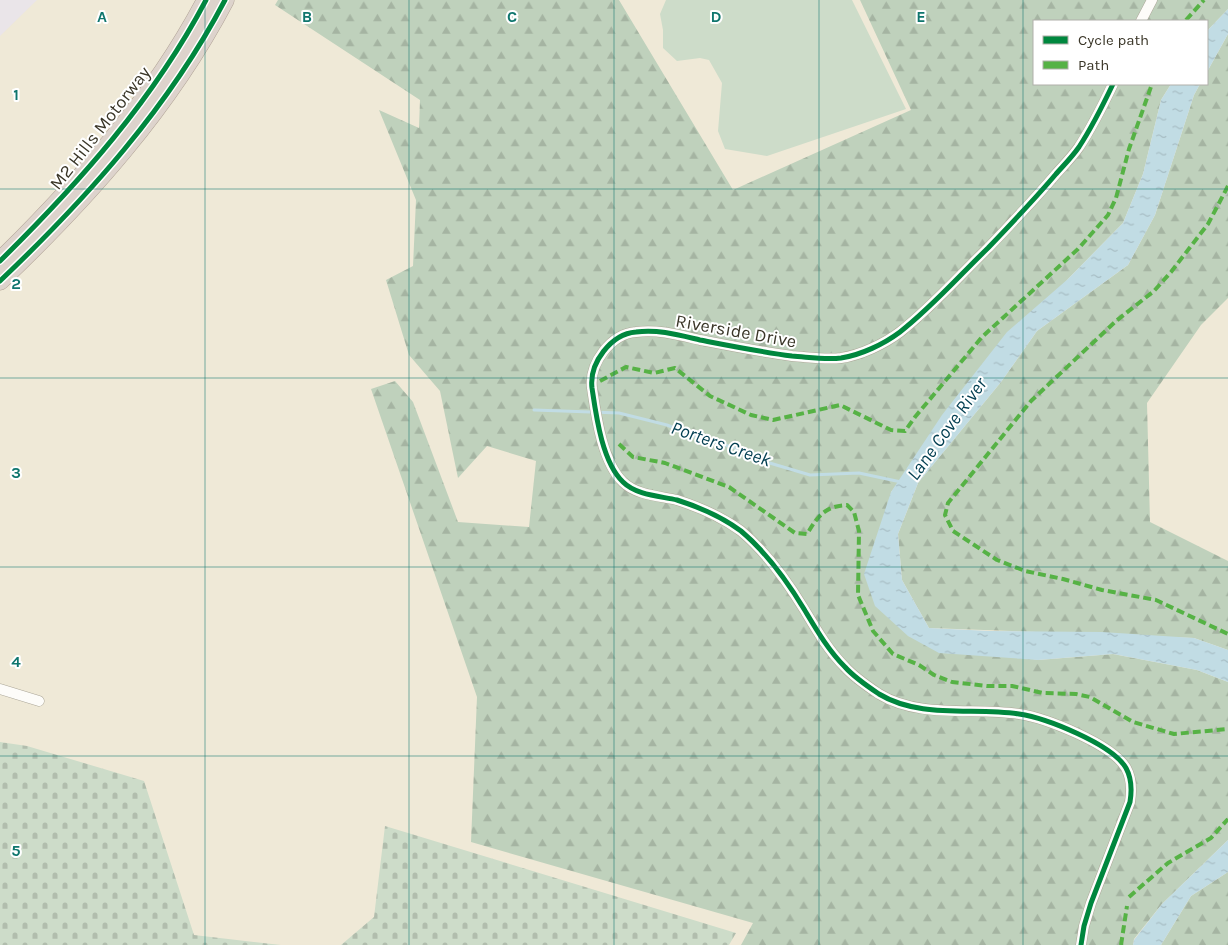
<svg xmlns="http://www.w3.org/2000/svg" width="1228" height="945" font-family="Karla,sans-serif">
<defs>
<pattern id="forest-firs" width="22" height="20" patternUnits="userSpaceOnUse" patternTransform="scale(1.25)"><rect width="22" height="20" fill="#bfd1bc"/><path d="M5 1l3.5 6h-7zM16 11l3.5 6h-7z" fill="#a5b4a2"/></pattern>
<pattern id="cemetery-stones" width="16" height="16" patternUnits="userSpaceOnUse" patternTransform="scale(1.25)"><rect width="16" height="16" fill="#cddcc9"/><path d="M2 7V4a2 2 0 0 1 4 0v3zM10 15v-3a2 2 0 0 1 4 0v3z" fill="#b1bdad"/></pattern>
<pattern id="water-ripples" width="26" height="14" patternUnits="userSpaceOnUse" patternTransform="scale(1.25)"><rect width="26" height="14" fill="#c1dce4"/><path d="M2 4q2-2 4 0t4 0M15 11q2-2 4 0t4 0" fill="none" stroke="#a7bdc4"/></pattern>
</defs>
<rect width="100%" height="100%" fill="#efe9d7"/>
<polygon fill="#eae5e9" points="0,0 37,0 0,36"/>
<polygon fill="#cddcc9" points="666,0 852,0 906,109 767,156 725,149 718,131 722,83 709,60 700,58 677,61 663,48 663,30 660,14"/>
<g fill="url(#forest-firs)">
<polygon points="278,0 619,0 733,190 911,110 860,0 1228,0 1228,9 1207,31 1207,21 1034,21 1034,84 1171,84 1161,100 1143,174 1123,223 1068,279 891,492 908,636 1038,660 1113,654 1197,670 1228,682 1228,840 1162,904 1134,939 1133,945 741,945 753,923 471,842 477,697 371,389 395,381 413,402 458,522 529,527 536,461 487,446 458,478 440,391 409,355 386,280 413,266 416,200 379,110 419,128 420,100 275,5"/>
<polygon points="1228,34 1228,298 1201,325 1147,403 1150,522 1228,561 1228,650 1194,638 929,628 902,580 898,534 918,483 1001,382 1037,331 1128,265 1155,215 1194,95 1200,84 1207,84 1207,72"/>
<polygon points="1228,872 1228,945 1161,945 1191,896"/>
</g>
<g fill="url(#cemetery-stones)">
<polygon points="0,742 27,746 144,781 194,935 281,945 0,945"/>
<polygon points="385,826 736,933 729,945 341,945 374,917"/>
</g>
<g fill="url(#water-ripples)">
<polygon points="1228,9 1228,34 1207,72 1207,31"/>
<polygon points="1171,84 1200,84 1194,95 1155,215 1128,265 1037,331 1001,382 918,483 898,534 902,580 929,628 990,631 1102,632 1194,638 1228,650 1228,682 1197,670 1113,654 1038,660 939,653 908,636 875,606 864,574 891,492 942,415 1007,332 1068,279 1123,223 1143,174 1161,100"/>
<polygon points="1228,840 1228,872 1191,896 1161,945 1133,945 1134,940 1162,904"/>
</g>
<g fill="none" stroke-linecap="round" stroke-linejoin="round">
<polyline stroke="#c1dce4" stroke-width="3" points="534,410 619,413 667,425 699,438 739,449 763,461 810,475 859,473 901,482"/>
<g stroke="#aba698" stroke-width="11">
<g id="street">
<polyline points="1141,21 1152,0"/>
<polyline points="0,689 39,701"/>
<path d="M1081,945l3,-19 7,-23 39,-101c2,-12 2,-23 -4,-34 -14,-24 -80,-50 -107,-54 -45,-7 -99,5 -140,-20 -12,-8 -25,-17 -34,-27 -17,-17 -29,-38 -41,-58 -17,-28 -38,-57 -63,-78 -19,-14 -42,-24 -64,-31 -18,-4 -41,-5 -54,-18 -21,-20 -27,-67 -31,-94 -3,-25 19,-54 44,-56 22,-3 43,3 64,8 31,6 61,12 92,16 16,1 33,4 49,2 20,-3 43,-14 59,-26 32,-25 59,-56 88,-84 23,-24 46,-48 68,-74 8,-9 16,-17 23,-27 13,-20 24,-42 34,-63"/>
</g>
</g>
<g stroke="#b0a396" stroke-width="19">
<g id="highway">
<path d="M0,261c79,-78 154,-162 206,-261"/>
<path d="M0,281c87,-83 169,-174 225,-281"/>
</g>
</g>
<use href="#street" stroke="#fdfcf9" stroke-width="10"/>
<use href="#highway" stroke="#ddd3cc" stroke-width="18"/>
<g stroke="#56b245" stroke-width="4" stroke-dasharray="8 4" stroke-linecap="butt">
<polyline points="1186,20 1204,0"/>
<polyline points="1228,186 1208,224 1171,272 1154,291 1116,321 1031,401 948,503 945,515 953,531 997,560 1025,571 1063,579 1102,590 1156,600 1228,634"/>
<polyline points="600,381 626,367 654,373 675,368 710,396 751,415 773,420 840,405 891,430 905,431 915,417 982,337 1078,249 1108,215 1116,198 1129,149 1152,84"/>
<path d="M619,444l14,13 32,6 64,24 66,46 12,1c11,-18 18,-28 40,-29l7,7 5,19 -1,64 15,36 20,23 26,11 15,10 18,7 35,4h25l31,7 33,1 14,3 43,25 41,12 54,-5"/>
<polyline points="1129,897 1168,863 1211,838 1228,819"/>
<polyline points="1121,945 1127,906"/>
</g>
<g stroke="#fff" stroke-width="8">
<g id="cycleway">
<path d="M0,261c79,-78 154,-162 206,-261"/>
<path d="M0,281c87,-83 169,-174 225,-281"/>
<path d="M1081,945l3,-19 7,-23 39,-101c2,-12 2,-23 -4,-34 -14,-24 -80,-50 -107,-54 -45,-7 -99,5 -140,-20 -12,-8 -25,-17 -34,-27 -17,-17 -29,-38 -41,-58 -17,-28 -38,-57 -63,-78 -19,-14 -42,-24 -64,-31 -18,-4 -41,-5 -54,-18 -21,-20 -27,-67 -31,-94 -3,-25 19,-54 44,-56 22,-3 43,3 64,8 31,6 61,12 92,16 16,1 33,4 49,2 20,-3 43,-14 59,-26 32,-25 59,-56 88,-84 23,-24 46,-48 68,-74 8,-9 16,-17 23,-27 13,-20 24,-42 34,-63"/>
</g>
</g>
<use href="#cycleway" stroke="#00873e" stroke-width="5"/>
</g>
<path fill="none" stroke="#0f766e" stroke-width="1" stroke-opacity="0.55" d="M205,0v945M409,0v945M614,0v945M819,0v945M1023,0v945M0,189h1228M0,378h1228M0,567h1228M0,756h1228"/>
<g text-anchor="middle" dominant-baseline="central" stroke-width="4" stroke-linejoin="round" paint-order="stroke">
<g font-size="18" fill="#3a3628" stroke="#fff">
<text transform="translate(100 128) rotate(-52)">M2 Hills Motorway</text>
<text transform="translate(736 331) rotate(10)">Riverside Drive</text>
</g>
<g font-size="19" font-style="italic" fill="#003d50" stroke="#fff">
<text transform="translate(947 429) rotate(-54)">Lane Cove River</text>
<text transform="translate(721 444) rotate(19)">Porters Creek</text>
</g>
</g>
<g font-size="16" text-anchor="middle" font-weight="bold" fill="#0f766e" stroke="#fff" stroke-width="4" stroke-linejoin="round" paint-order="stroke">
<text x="102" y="22">A</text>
<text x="307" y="22">B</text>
<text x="512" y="22">C</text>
<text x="716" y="22">D</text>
<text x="921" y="22">E</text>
<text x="16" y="100">1</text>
<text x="16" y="289">2</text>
<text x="16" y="478">3</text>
<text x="16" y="667">4</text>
<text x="16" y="856">5</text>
</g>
<rect x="1033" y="20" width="175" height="65" fill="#ffffff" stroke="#b0afa9"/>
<rect x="1043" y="36" width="25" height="8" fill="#00873e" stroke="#b0afa9"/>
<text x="1078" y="45" font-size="15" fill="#3a3628">Cycle path</text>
<rect x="1043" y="61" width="25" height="8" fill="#56b245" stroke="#b0afa9"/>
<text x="1078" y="70" font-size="15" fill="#3a3628">Path</text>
</svg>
